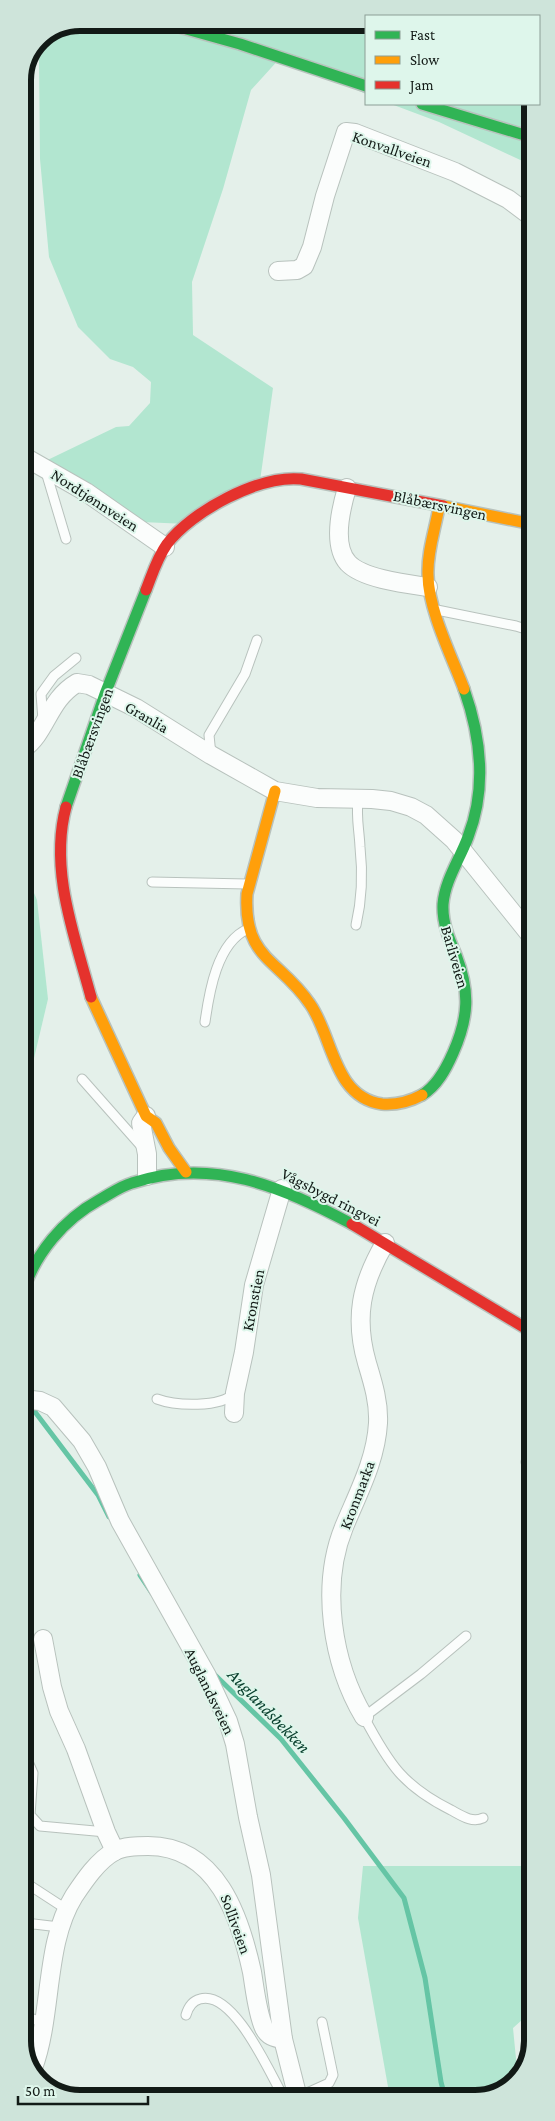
<svg xmlns="http://www.w3.org/2000/svg" width="555" height="2121" font-family="'Crimson Pro',serif">
<rect width="100%" height="100%" fill="#e4f0ea"/>
<polygon fill="#d6ede2" points="335,23 366,23 366,34"/>
<g fill="#b2e6d0">
<polygon points="81,23 335,23 366,34 366,94 281,57 251,90 223,189 192,282 193,335 273,388 260,481 187,524 119,521 33,467 116,427 129,426 150,403 151,382 133,367 110,359 78,327 49,257 40,159 39,58 55,33"/>
<polygon points="391,104 531,104 531,165 439,122"/>
<polygon points="23,867 37,900 48,999 31,1071 23,1093"/>
<polygon points="363,1866 532,1866 532,2011 513,2028 518,2079 486,2097 390,2098 358,1918"/>
</g>
<g fill="none" stroke-linecap="round" stroke-linejoin="round">
<g stroke="#65c5a5" stroke-width="5">
<polyline points="29,1404 98,1495 109,1517"/>
<polyline points="140,1575 152,1593"/>
<polyline points="213,1673 281,1739 344,1818 404,1898 425,1978 441,2082 445,2097"/>
</g>
<g stroke="#b8c2bd" stroke-width="11">
<g id="lane">
<polyline points="46,472 66,539"/>
<polyline points="437,610 516,626 532,631"/>
<polyline points="43,720 41,694 54,676 76,658"/>
<polyline points="211,755 209,735 245,674 257,640"/>
<polyline points="152,882 247,884"/>
<path d="M356,925c6,-26 7,-51 4,-78 -1,-20 -4,-28 -2,-48"/>
<path d="M205,1022c4,-29 12,-80 43,-93"/>
<polyline points="82,1079 143,1148"/>
<path d="M157,1399c19,7 63,9 78,-6"/>
<polyline points="532,1437 526,1462 532,1486"/>
<path d="M466,1636l-45,38 -57,43c25,47 39,69 87,93 11,6 21,13 32,8"/>
<polyline points="23,1762 29,1764 33,1773 30,1815 40,1826 106,1832"/>
<polyline points="23,1881 66,1909"/>
<polyline points="23,1925 34,1924 59,1927"/>
<path d="M186,2015c2,-7 6,-14 14,-16 34,-10 71,77 84,99"/>
<polyline points="24,2016 45,2023"/>
<polyline points="298,2097 329,2083 333,2075 322,2022"/>
</g>
</g>
<g stroke="#b8c2bd" stroke-width="20">
<g id="street">
<polyline points="278,271 297,270 304,266 312,247 325,196 346,132 355,133 455,172 508,199 532,217"/>
<polyline points="23,456 86,492 165,547"/>
<path d="M347,488c-6,20 -15,57 1,75 15,16 59,21 80,24"/>
<path d="M23,749c24,-17 25,-49 54,-66l12,2 47,23 75,47 64,36 42,7 55,1 19,2 20,6 15,8 28,25 78,97"/>
<polyline points="146,1116 141,1123 147,1154 147,1176"/>
<polyline points="23,1399 40,1401 53,1407 82,1441 97,1467 120,1521 207,1676 228,1721 235,1744 248,1817 261,1875 283,2039 298,2098"/>
<polyline points="234,1413 235,1393 244,1352 254,1285 282,1189"/>
<polyline points="43,1639 52,1687 59,1711 76,1749 106,1832 115,1851"/>
<path d="M364,1717c-32,-54 -44,-131 -20,-190 14,-34 32,-67 34,-104 1,-21 -5,-40 -11,-60 -13,-45 -6,-79 18,-120"/>
<path d="M33,2068c20,-54 11,-124 41,-172 10,-15 24,-36 41,-45 9,-5 23,-5 33,-5 69,0 92,71 104,126 3,18 5,40 12,56 4,8 10,10 19,11"/>
</g>
</g>
<g stroke="#b8c2bd" stroke-width="14">
<g id="fast">
<polyline points="165,23 240,44 366,86"/>
<polyline points="422,104 531,137"/>
<polyline points="66,807 105,694 146,590"/>
<path d="M422,1095c15,-9 24,-26 31,-42 16,-36 17,-62 3,-98 -7,-16 -14,-33 -13,-51 2,-24 17,-45 25,-67 19,-49 13,-100 -4,-148"/>
<path d="M23,1291c13,-38 40,-71 76,-91 11,-6 22,-14 33,-17 80,-27 150,4 220,41"/>
</g>
</g>
<g stroke="#b8c2bd" stroke-width="14">
<g id="slow">
<polyline points="443,506 532,524"/>
<path d="M439,507c-4,23 -12,45 -11,68 0,34 24,82 36,114"/>
<path d="M275,791l-28,103c-4,66 33,65 63,110 23,32 23,93 72,100 14,1 27,-2 40,-9"/>
<polyline points="91,997 146,1116 156,1123 169,1148 186,1172"/>
</g>
</g>
<g stroke="#b8c2bd" stroke-width="14">
<g id="jam">
<path d="M146,590c6,-15 11,-32 21,-46 25,-33 92,-69 134,-65l142,27"/>
<path d="M66,807c-17,63 9,130 25,190"/>
<polyline points="352,1224 532,1332"/>
</g>
</g>
<use href="#lane" stroke="#fbfdfc" stroke-width="9"/>
<use href="#street" stroke="#fbfdfc" stroke-width="18"/>
<use href="#fast" stroke="#30b455" stroke-width="11"/>
<use href="#slow" stroke="#ff9f0a" stroke-width="11"/>
<use href="#jam" stroke="#e5322d" stroke-width="11"/>
</g>
<g text-anchor="middle" dominant-baseline="central" stroke-width="4" stroke-linejoin="round" paint-order="stroke">
<g font-size="16" fill="#121a16" stroke="#def6eb">
<text transform="translate(392 149) rotate(19)">Konvallveien</text>
<text transform="translate(95 500) rotate(33)">Nordtjønnveien</text>
<text transform="translate(440 505) rotate(12)">Blåbærsvingen</text>
<text transform="translate(147 717) rotate(30)">Granlia</text>
<text transform="translate(92 733) rotate(-70)">Blåbærsvingen</text>
<text transform="translate(455 957) rotate(74)">Barliveien</text>
<text transform="translate(331 1197) rotate(27)">Vågsbygd ringvei</text>
<text transform="translate(253 1300) rotate(-79)">Kronstien</text>
<text transform="translate(357 1495) rotate(-69)">Kronmarka</text>
<text transform="translate(210 1691) rotate(64)">Auglandsveien</text>
<text transform="translate(236 1924) rotate(70)">Solliveien</text>
</g>
<g font-size="18" font-style="italic" fill="#09402e" stroke="#def6eb">
<text transform="translate(269 1711) rotate(46)">Auglandsbekken</text>
</g>
</g>
<path d="M0 0H555V2121H0ZM80 31H475A49 49 0 0 1 524 80V2041A49 49 0 0 1 475 2090H80A49 49 0 0 1 31 2041V80A49 49 0 0 1 80 31Z" fill="#cee4da" fill-rule="evenodd"/>
<path fill="none" stroke="#121a16" stroke-width="6" d="M80 31H475A49 49 0 0 1 524 80V2041A49 49 0 0 1 475 2090H80A49 49 0 0 1 31 2041V80A49 49 0 0 1 80 31Z"/>
<rect x="365" y="15" width="175" height="90" fill="#def6eb" stroke="#8c9e96"/>
<rect x="375" y="31" width="25" height="8" fill="#30b455" stroke="#8c9e96"/>
<text x="410" y="40" font-size="15" fill="#121a16">Fast</text>
<rect x="375" y="56" width="25" height="8" fill="#ff9f0a" stroke="#8c9e96"/>
<text x="410" y="65" font-size="15" fill="#121a16">Slow</text>
<rect x="375" y="81" width="25" height="8" fill="#e5322d" stroke="#8c9e96"/>
<text x="410" y="90" font-size="15" fill="#121a16">Jam</text>
<path d="M18 2096v8h130v-8" fill="none" stroke="#121a16" stroke-width="2.5"/>
<text x="25" y="2096" font-size="15" fill="#121a16" stroke="#def6eb" stroke-width="4" paint-order="stroke">50 m</text>
</svg>
